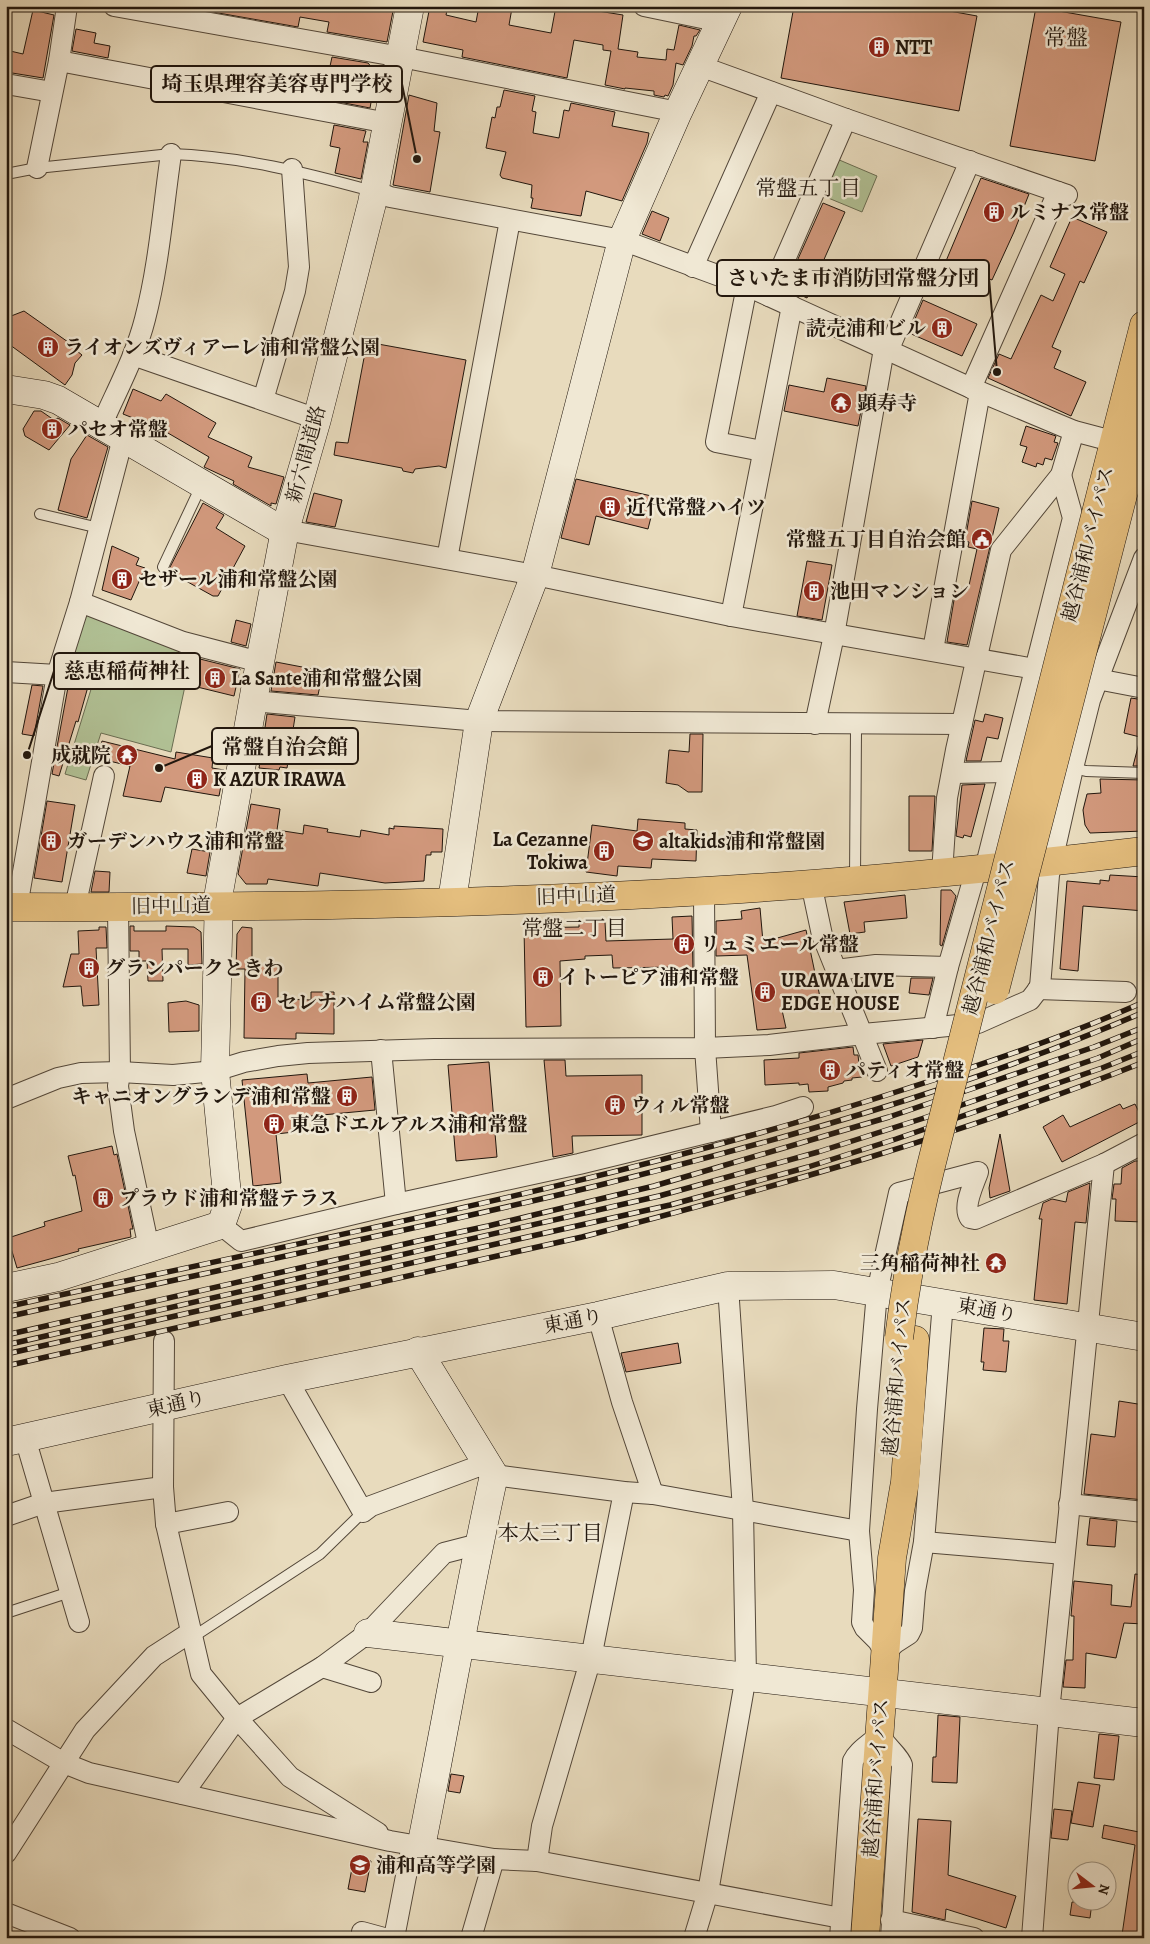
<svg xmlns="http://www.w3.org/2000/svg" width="1150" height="1944" font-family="Alegreya,'Noto Serif JP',serif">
<rect width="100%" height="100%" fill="#e8dbbd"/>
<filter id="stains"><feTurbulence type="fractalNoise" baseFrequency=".004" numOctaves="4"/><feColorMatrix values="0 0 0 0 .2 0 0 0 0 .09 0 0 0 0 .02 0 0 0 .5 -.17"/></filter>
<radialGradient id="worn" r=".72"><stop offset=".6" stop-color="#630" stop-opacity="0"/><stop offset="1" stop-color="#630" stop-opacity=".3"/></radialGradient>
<g fill="#b1c195" stroke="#696c51">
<polygon points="837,159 877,176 862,212 821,195"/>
<polygon points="82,610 192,653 171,752 101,733 86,780 65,774 96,673 69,663"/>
</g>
<g fill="#d2997d" stroke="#21160d">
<polygon points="208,6 394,6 387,42 327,32 329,22 300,17 298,27 207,11"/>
<polygon points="430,6 448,6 446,15 476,22 479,6 512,8 509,25 551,33 556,6 599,6 598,11 623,15 618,49 638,52 637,57 666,60 667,49 674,50 679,25 700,30 696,36 694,36 692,46 683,65 676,63 673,85 668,96 665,95 664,97 654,95 654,91 625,88 625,89 605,85 611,51 603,50 603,45 574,40 567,78 462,57 463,50 423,42"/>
<polygon points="794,6 922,6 977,16 959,111 781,78"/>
<polygon points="1036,7 1121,22 1095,161 1010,146"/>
<polygon points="33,10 54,15 43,78 6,72 6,50 23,54"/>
<polygon points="76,29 96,33 94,43 110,46 108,58 72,51"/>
<polygon points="332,57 368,63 374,70 376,75 370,108 298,94 300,81 326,85"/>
<polygon points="504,90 535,96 532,111 536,112 533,133 559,138 564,110 569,111 571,103 615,112 612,126 649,133 647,143 622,201 586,191 581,216 531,208 533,198 531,198 532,185 502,178 500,175 506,152 486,148 492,117 495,118 497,107 500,107"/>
<polygon points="409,95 437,103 434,131 440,132 430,192 393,185"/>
<polygon points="334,125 366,131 363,142 368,142 361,179 335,173 340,148 330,146"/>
<polygon points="981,178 1029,194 1014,232 992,280 946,261"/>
<polygon points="823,203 845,212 807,298 785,288"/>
<polygon points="652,211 669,218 660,241 642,234"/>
<polygon points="1072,217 1107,232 1084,283 1080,281 1052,347 1061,351 1054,368 1086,382 1071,416 988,378 999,354 1011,359 1041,295 1053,301 1065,274 1050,267"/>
<polygon points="923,300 977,324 962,356 909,333"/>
<polygon points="24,311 78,349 77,351 82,355 75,363 72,375 65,385 6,342 6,318"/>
<polygon points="367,342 466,360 446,468 439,466 415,469 413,473 403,471 402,468 334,455 336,442 348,443"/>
<polygon points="827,378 866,386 858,426 784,411 789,385 824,392"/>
<polygon points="133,389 161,401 166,394 216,423 208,437 252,457 248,467 284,477 276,504 271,503 271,506 233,484 234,481 204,467 209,457 144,419 143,422 123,414"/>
<polygon points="34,411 41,411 54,420 58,418 70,425 49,450 25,436 23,429"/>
<polygon points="1026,426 1056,436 1054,442 1058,443 1052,460 1045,458 1043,465 1037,463 1036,467 1022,462 1027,447 1020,445"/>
<polygon points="87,435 108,447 87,518 58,510 71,459"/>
<polygon points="576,479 656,497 648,529 596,516 589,545 561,538"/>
<polygon points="314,493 342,500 335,527 306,522"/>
<polygon points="972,501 999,508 967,645 947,642 956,588 968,590 977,549 968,547 969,542 965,541"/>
<polygon points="203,503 224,515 216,528 245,546 218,596 213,596 168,571"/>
<polygon points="112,546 139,558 136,565 145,568 131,600 102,590"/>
<polygon points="807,561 832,565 822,620 797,616"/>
<polygon points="236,620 251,624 246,646 231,642"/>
<polygon points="196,658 240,669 234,696 189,685"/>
<polygon points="276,662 323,671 318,695 271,691"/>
<polygon points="71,671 91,676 78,722 76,721 59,776 52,774"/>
<polygon points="32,685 43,686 34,736 22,734"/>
<polygon points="1131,698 1144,700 1144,738 1124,733"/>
<polygon points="267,714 295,717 287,768 280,767 279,770 259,768"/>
<polygon points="985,714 1003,718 998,739 987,737 981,761 966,761 975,720 983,722"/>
<polygon points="690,734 703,734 702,792 688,792 678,785 666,783 669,750 689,752"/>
<polygon points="102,741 175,759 176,752 213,758 212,768 224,770 219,796 165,787 161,802 123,796 130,766 97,758"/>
<polygon points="1139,743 1144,744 1144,766 1133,766"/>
<polygon points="1100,779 1144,780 1144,831 1090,833 1085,825 1083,810 1087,794 1101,793"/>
<polygon points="985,784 971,837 964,835 963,838 956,836 962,785"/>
<polygon points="909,796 935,796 932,851 909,851"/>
<polygon points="47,801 75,805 62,882 34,878"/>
<polygon points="251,804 280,809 277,830 303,834 304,825 328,829 327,832 360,837 361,830 389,835 389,828 394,829 394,826 443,829 442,852 431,852 431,855 426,855 424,881 385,883 320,873 318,886 268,879 267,884 246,884 238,874"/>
<polygon points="638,819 685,823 685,829 697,830 696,861 652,859 651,868 618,866 617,876 586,872 592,825 637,831"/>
<polygon points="192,849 210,852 206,876 187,873"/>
<polygon points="95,871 110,872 109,892 91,892"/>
<polygon points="1110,875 1144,877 1144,911 1083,906 1078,971 1060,969 1067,881 1100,884 1100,880 1109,881"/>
<polygon points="941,890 951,890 956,896 942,946 940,945"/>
<polygon points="905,895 907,918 864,922 865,932 850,934 844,902"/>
<polygon points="760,908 763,942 806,930 821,1002 782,1010 786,1028 757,1030 747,955 716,956 716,921 742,919 741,911"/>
<polygon points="692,916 693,971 674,971 673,967 613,968 612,955 585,956 585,959 560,961 561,1026 526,1027 524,928 579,927 579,922 605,922 606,941 673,939 672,917"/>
<polygon points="130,926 134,926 134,931 166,931 166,926 194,927 201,932 202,964 188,965 188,949 162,949 163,981 148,981 147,961 139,961 139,951 130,951"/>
<polygon points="99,927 106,927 107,948 96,948 99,1005 83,1006 81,986 63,987 71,954 79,954 78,931 99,930"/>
<polygon points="242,927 252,928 252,965 278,965 278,999 311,1000 311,992 334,992 334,1034 296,1033 296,1039 244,1038 245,969 236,969 237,934"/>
<polygon points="911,978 933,978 929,995 909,993"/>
<polygon points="186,1001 199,1005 199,1031 169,1032 168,1003"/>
<polygon points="923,1040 918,1057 891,1066 883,1044"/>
<polygon points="853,1047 854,1055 858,1055 859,1064 861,1064 862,1077 852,1078 852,1080 844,1081 843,1083 828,1087 828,1091 809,1092 808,1084 799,1085 799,1083 765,1085 764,1060 799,1058 799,1053"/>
<polygon points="544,1060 565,1060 566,1076 642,1075 642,1135 572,1136 573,1153 553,1157"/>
<polygon points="489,1062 497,1157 456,1161 448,1065"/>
<polygon points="307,1074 308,1083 372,1077 375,1110 301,1117 303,1131 276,1134 281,1183 253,1186 242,1080"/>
<polygon points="1120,1104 1123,1109 1135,1104 1143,1120 1062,1162 1043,1127 1063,1115 1070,1127"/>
<polygon points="1000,1134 1010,1191 990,1198 989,1188"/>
<polygon points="112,1146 114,1155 117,1154 133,1229 130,1229 131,1237 78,1249 79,1251 17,1268 8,1238 45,1226 44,1222 82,1211 75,1175 73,1176 68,1156"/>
<polygon points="1135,1161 1141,1161 1140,1203 1144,1203 1144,1222 1115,1221 1116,1199 1112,1199 1114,1184 1121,1184 1122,1168"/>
<polygon points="1090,1183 1086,1223 1075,1222 1067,1304 1034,1300 1042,1219 1039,1219 1043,1203 1052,1199 1066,1202 1068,1192"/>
<polygon points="984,1328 1004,1329 1003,1341 1009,1341 1006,1372 983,1370 984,1362 981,1362"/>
<polygon points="678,1343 681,1363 626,1372 621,1353"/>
<polygon points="1119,1401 1144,1405 1144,1461 1141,1482 1144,1483 1144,1500 1084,1494 1091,1434 1115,1437"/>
<polygon points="1090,1518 1117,1521 1115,1547 1087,1545"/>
<polygon points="1135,1574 1144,1575 1144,1624 1124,1623 1116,1658 1086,1653 1085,1688 1063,1687 1066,1660 1073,1660 1074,1616 1071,1616 1074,1581 1112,1585 1111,1605 1131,1607"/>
<polygon points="938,1715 960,1717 957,1783 932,1782 933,1757 936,1757"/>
<polygon points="1099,1734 1119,1736 1114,1780 1094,1778"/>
<polygon points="451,1774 464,1776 460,1793 448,1791"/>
<polygon points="1078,1782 1100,1785 1093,1827 1071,1823"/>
<polygon points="1054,1809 1072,1811 1068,1840 1051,1838"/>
<polygon points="918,1819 951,1821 948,1875 1016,1896 1006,1928 946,1909 945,1920 912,1912"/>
<polygon points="1104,1825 1144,1833 1144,1938 1122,1935 1135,1845 1102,1838"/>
<polygon points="354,1858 371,1861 365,1892 348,1889"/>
<polygon points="1072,1902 1092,1902 1090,1918 1070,1915"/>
</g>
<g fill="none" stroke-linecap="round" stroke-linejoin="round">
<g stroke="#534739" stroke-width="12">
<g id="lane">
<path d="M6,174l31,-6 134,-14c69,2 135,19 201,37"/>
<polyline points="40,514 99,528"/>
<polyline points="163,567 202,484"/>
<polyline points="1073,768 1086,771 1144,773"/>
<polyline points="855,879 856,730"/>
<polyline points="6,1613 70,1592"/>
<polyline points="191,1635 196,1635 320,1554 363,1512"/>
</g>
</g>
<g stroke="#534739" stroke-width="22">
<g id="street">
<polyline points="114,6 401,57 678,112"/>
<polyline points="644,6 721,22"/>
<polyline points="59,61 388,123"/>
<polyline points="700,66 846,119 1067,195"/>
<polyline points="6,84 52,92"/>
<polyline points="37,168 59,61 67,6"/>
<polyline points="375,191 390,197 622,240 747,286 971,388 1074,431 1127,445"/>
<polyline points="693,267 771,92"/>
<polyline points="747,286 716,442 762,451"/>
<polyline points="769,296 846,119"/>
<polyline points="888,351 970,161"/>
<polyline points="133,355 317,419"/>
<polyline points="971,388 1058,192"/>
<polyline points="263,400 295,291 299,267 292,169"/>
<path d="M102,424c15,-34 34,-69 43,-105 14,-54 18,-110 26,-165"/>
<polyline points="285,530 535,575 731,616 1035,669"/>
<polyline points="447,559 510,220"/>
<polyline points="80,602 183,642 260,662"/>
<polyline points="731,616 792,306"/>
<polyline points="933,650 980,392"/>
<polyline points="6,672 57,675 80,602 123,438"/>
<polyline points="1097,679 1144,688"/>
<polyline points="253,701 479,721 962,724"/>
<polyline points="815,724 834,635 884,349"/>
<polyline points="952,773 1009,772"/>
<polyline points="985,869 1073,518 1061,475"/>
<polyline points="942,873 947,798 956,750 1001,550 1061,475 1074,431"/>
<polyline points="811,883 822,935 877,1071"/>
<polyline points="704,891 705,1048 711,1132"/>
<polyline points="17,907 57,675"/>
<polyline points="75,907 104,776"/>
<polyline points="118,907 120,1072 118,1086 124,1131 149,1248"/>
<polyline points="836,970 876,965 948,967"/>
<polyline points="1038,989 1126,992"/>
<polyline points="933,1028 948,967 976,870"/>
<polyline points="381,1050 396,1204"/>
<polyline points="6,1099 58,1078 81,1073 120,1072 173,1075 215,1071 244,1062 278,1056 308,1053 434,1049 705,1048 769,1045 863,1034 928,1028 978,1023 1030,1000 1040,987 1049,875 1073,768 1090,700 1144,558"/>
<polyline points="221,1225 241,1241 396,1204 579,1164 776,1116 803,1107"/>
<path d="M943,1302l-19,240 -9,49 -3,37 -3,6 -14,9 -10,10 -7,-12 -13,-13 -3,-6 2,-32 -5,-59 8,-122 10,-117 22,-99 79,-21c-4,12 -16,35 -8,46l5,1 129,-55 40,-21"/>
<polyline points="598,1316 622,1402 653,1494"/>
<polyline points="164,1341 163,1487 166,1524 201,1674 237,1718 290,1777 378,1833"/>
<polyline points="287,1379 363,1512 371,1506 487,1463"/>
<polyline points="25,1438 79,1622"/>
<polyline points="494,1475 624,1492 653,1494 859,1531"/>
<polyline points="1069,1504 1144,1512"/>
<polyline points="6,1516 44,1503 163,1487"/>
<polyline points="166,1524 228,1512"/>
<polyline points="924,1542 1064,1554"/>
<polyline points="322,1667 371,1682"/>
<polyline points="6,1729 64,1763 89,1773 390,1841 494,1859 537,1861 841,1918"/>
<polyline points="183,1794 237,1718 322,1667 368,1633 444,1553 479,1544"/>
<polyline points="6,1853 85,1730 154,1656 185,1636 191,1635"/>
<polyline points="537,1861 542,1826 591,1658 624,1492"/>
<polyline points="6,1913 70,1938"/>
<polyline points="891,1920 974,1938"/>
<polyline points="362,1932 384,1938"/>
<polyline points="394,1938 412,1845"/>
<polyline points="471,1938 494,1859"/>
<polyline points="694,1938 708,1892 746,1676 743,1510 728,1286"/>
<path d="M840,1938l13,-177c5,-11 18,-17 26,-26 6,10 21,22 23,30l-11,173"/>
<polyline points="1032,1938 1049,1712 1104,1164"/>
</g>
</g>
<g stroke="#21160d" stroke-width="29">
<g id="secondary">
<polyline points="6,389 44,395 58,400 276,527 285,530"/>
<polyline points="452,901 479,721 535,575 622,240 678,112 728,6"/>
<polyline points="6,1288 58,1277 221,1225 228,1205 215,1071 219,892 260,662 285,530 317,419 372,203 410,6"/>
<path d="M418,1351l76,124c-27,123 -48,248 -73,372"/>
<polyline points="6,1442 287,1379 598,1316 728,1286 834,1285 1144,1337"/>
<polyline points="368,1633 1144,1723"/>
</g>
</g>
<g stroke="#21160d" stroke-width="29">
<path id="primary" d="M6,907c233,1 466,-2 699,-16 146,-8 293,-23 439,-40"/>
</g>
<g stroke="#21160d" stroke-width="29">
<g id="highway">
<polyline points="1103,485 1144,325"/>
<polyline points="1124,491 1144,394"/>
<polyline points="865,1938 892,1558 905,1482 915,1340"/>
</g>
</g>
<use href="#lane" stroke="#f0e8d4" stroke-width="10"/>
<use href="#street" stroke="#f0e8d4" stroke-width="20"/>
<use href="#secondary" stroke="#f0e8d4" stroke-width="28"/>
<use href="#primary" stroke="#e4be7e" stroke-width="28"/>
<use href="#highway" stroke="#e4be7e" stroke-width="28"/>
<g stroke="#21160d" stroke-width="5.5">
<g id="rail">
<path d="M6,1307c297,-66 597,-121 887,-214 85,-27 169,-55 251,-91"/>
<path d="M6,1317c197,-44 394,-84 590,-131 186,-46 372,-98 548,-174"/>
<polyline points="6,1335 418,1241 488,1226 654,1186 889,1117 1094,1047 1144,1027"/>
<polyline points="6,1345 659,1196 818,1152 924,1118 1098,1058 1144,1038"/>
<polyline points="6,1354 670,1205 808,1167 896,1139 1102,1068 1144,1051"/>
<path d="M6,1366l576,-129c190,-49 379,-102 562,-175"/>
</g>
</g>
<use href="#rail" stroke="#f0e8d4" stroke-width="4" stroke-dasharray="11" stroke-linecap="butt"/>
<g stroke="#21160d" stroke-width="29" stroke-linecap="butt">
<g id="highway-bridge">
<polyline points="995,990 1124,491"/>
<path d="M899,1338c7,-59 18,-115 32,-172l172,-681"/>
</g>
</g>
<use href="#highway-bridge" stroke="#e4be7e" stroke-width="28"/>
</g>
<defs>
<g id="building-disc" transform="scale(1.125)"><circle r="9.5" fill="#8f2418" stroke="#f0e8d4"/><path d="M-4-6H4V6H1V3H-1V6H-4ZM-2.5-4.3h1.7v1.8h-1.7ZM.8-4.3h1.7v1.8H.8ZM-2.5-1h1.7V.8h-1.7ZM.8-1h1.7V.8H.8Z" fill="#fff"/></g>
<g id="temple-disc" transform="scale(1.125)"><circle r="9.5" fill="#8f2418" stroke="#f0e8d4"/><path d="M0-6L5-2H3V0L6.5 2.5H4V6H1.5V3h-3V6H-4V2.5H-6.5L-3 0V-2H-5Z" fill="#fff"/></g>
<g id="civic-disc" transform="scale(1.125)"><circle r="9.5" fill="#8f2418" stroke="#f0e8d4"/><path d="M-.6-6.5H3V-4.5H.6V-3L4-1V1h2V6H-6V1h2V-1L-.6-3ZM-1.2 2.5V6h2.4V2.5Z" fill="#fff"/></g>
<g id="school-disc" transform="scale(1.125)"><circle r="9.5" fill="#8f2418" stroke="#f0e8d4"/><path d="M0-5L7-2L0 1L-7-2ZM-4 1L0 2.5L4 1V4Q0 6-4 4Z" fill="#fff"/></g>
</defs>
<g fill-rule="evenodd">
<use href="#building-disc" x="879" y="47"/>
<use href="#building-disc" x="994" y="212"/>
<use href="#building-disc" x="942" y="328"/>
<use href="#building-disc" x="48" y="347"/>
<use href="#temple-disc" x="841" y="403"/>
<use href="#building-disc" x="52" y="429"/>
<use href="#building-disc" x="610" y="507"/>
<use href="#civic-disc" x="982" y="539"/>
<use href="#building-disc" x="122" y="579"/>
<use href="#building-disc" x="814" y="591"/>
<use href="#building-disc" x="215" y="678"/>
<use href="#temple-disc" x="127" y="755"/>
<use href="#building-disc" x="197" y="779"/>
<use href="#building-disc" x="51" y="841"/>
<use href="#school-disc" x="643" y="841"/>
<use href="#building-disc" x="604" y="851"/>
<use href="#building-disc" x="684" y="944"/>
<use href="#building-disc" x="89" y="968"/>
<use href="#building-disc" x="543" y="977"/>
<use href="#building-disc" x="765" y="992"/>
<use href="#building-disc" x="261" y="1002"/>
<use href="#building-disc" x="830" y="1070"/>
<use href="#building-disc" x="347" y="1096"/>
<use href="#building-disc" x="615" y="1105"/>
<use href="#building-disc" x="274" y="1124"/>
<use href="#building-disc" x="103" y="1198"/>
<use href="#temple-disc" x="996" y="1263"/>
<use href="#school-disc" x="360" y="1865"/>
</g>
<g text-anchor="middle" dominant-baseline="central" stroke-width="5" stroke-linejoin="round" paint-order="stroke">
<g font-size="20" font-weight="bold" fill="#21160d" stroke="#f0e8d4" text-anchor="start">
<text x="895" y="47">NTT</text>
<text x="1010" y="212">ルミナス常盤</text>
<text x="926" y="328" text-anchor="end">読売浦和ビル</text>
<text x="64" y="347">ライオンズヴィアーレ浦和常盤公園</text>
<text x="857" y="403">顕寿寺</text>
<text x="68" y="429">パセオ常盤</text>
<text x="626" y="507">近代常盤ハイツ</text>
<text x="966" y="539" text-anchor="end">常盤五丁目自治会館</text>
<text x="138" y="579">セザール浦和常盤公園</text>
<text x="830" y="591">池田マンション</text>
<text x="231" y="678">La Sante浦和常盤公園</text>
<text x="111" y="755" text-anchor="end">成就院</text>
<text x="213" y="779">K AZUR IRAWA</text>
<text x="588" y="839" text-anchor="end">La Cezanne<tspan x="588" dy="23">Tokiwa</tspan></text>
<text x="67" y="841">ガーデンハウス浦和常盤</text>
<text x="659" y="841">altakids浦和常盤園</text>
<text x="700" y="944">リュミエール常盤</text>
<text x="105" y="968">グランパークときわ</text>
<text x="559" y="977">イトーピア浦和常盤</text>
<text x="781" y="980">URAWA LIVE<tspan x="781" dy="23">EDGE HOUSE</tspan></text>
<text x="277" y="1002">セレナハイム常盤公園</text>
<text x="846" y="1070">パティオ常盤</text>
<text x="331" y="1096" text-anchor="end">キャニオングランデ浦和常盤</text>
<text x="631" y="1105">ウィル常盤</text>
<text x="290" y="1124">東急ドエルアルス浦和常盤</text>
<text x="119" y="1198">プラウド浦和常盤テラス</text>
<text x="980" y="1263" text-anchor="end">三角稲荷神社</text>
<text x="376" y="1865">浦和高等学園</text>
</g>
<g font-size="20" fill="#21160d" stroke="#f0e8d4">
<text transform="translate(306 454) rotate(-75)">新六間道路</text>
<text transform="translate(1088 544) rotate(-76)">越谷浦和バイパス</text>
<text transform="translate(576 896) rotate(-2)">旧中山道</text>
<text transform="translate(171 906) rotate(-1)">旧中山道</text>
<text transform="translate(989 937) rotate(-76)">越谷浦和バイパス</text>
<text transform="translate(987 1310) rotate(10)">東通り</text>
<text transform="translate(573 1321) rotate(-11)">東通り</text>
<text transform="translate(897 1377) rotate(-85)">越谷浦和バイパス</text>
<text transform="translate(176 1404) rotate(-13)">東通り</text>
<text transform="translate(876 1778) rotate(-86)">越谷浦和バイパス</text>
</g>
<g font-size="21" fill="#21160d" stroke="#f0e8d4">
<text x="808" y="188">常盤五丁目</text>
<text x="574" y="928">常盤二丁目</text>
<text x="550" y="1533">本太三丁目</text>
</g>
<g font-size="22" fill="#21160d" stroke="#f0e8d4">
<text x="1066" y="38">常盤</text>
</g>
</g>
<path fill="none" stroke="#21160d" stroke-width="2" d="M417 159L402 84M997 372L989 278M27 755L54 671M159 768L212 746"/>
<g fill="#21160d" stroke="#f0e8d4" stroke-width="2">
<circle cx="417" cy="159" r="5"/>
<circle cx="997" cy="372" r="5"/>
<circle cx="27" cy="755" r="5"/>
<circle cx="159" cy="768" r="5"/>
</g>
<g fill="#f0e8d4" stroke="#21160d" stroke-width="2">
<rect x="151" y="66" width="251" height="36" rx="5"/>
<rect x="717" y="260" width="272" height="36" rx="5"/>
<rect x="54" y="653" width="146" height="36" rx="5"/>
<rect x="212" y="728" width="146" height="36" rx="5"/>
</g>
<g font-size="21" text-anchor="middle" font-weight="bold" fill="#21160d">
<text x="277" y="91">埼玉県理容美容専門学校</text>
<text x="853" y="285">さいたま市消防団常盤分団</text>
<text x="127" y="678">慈恵稲荷神社</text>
<text x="285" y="754">常盤自治会館</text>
</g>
<rect width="1150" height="1944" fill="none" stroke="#e8dbbd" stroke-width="25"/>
<rect x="8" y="8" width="1135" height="1929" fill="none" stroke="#21160d" stroke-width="2.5"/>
<rect x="12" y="12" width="1125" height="1919" fill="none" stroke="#21160d"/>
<g transform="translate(1092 1886) rotate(106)"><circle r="24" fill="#f0e8d4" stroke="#9d9484"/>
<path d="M0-4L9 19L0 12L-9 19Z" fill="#8f2418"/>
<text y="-8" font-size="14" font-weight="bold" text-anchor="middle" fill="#21160d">N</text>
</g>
<rect width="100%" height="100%" filter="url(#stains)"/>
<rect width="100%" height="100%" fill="url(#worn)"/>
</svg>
